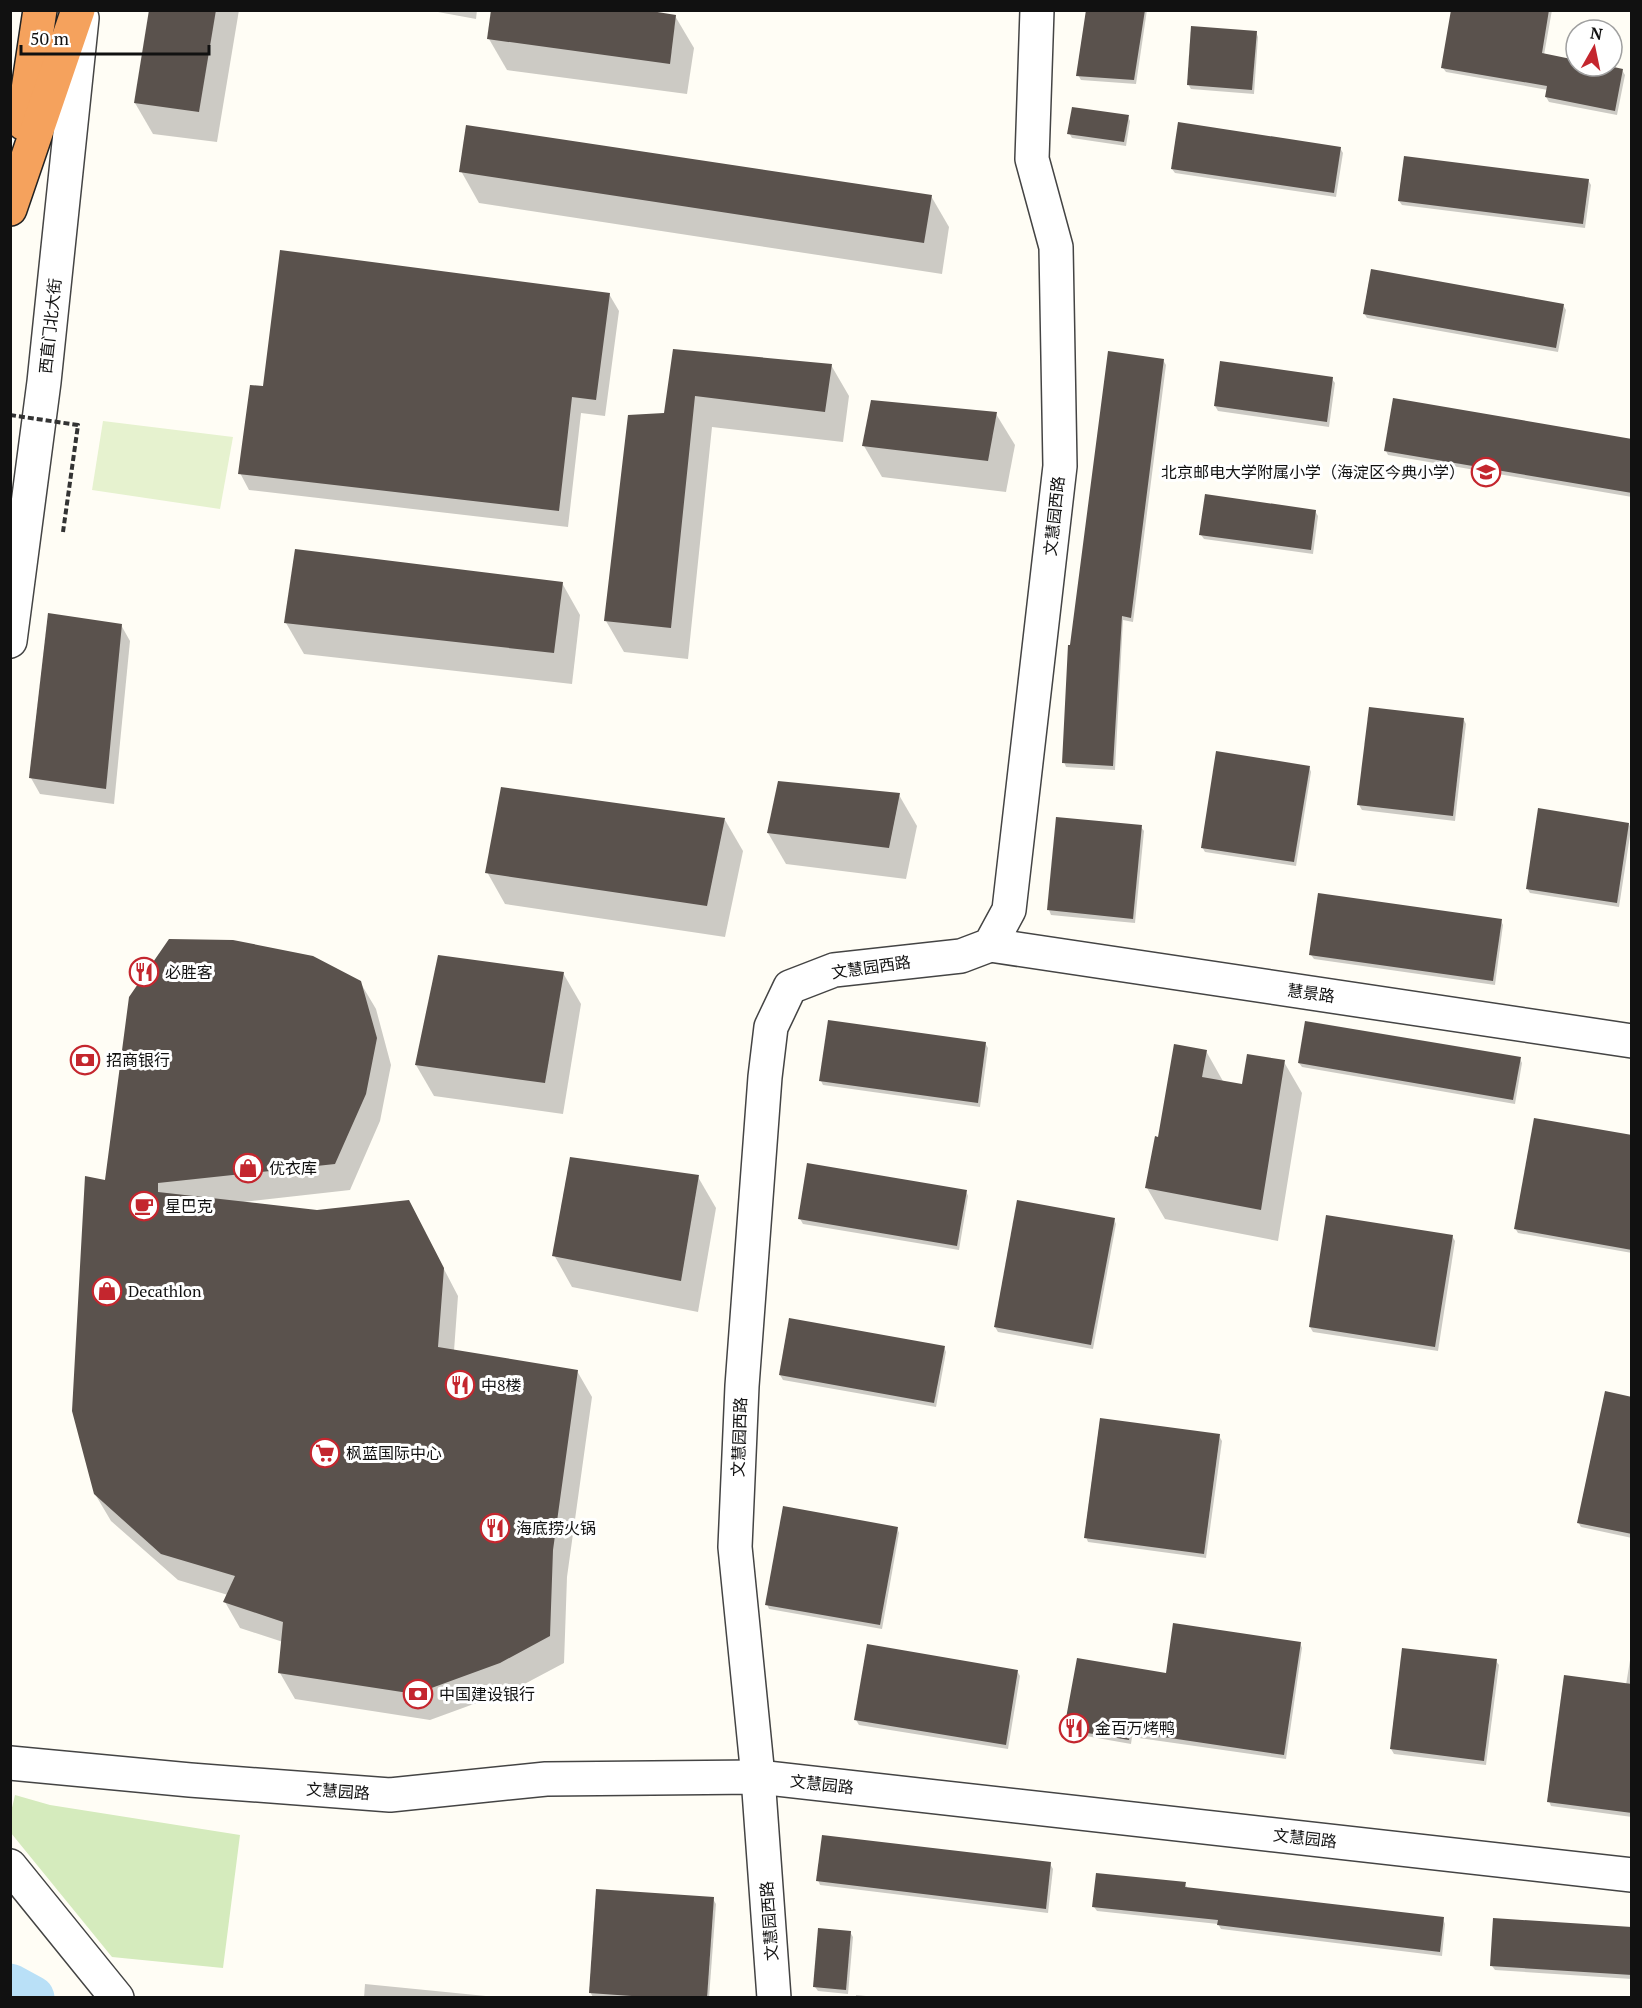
<svg xmlns="http://www.w3.org/2000/svg" width="1642" height="2008" font-family="'PT Serif','Noto Sans SC',serif">
<rect width="100%" height="100%" fill="#fffdf5"/>
<polygon fill="#d5ebbd" points="15,1795 50,1805 240,1835 223,1968 112,1957 11,1833 11,1812"/>
<polygon fill="#e6f2cf" points="103,421 233,437 220,509 92,490"/>
<g fill="#0003">
<polygon points="151,10 239,10 217,142 153,134 135,103"/>
<polygon points="427,10 477,10 476,19"/>
<polygon points="1088,10 1147,10 1136,84 1081,80 1078,75"/>
<polygon points="1453,10 1552,10 1544,55 1576,61 1576,66 1601,66 1622,70 1625,75 1617,115 1549,102 1546,97 1548,90 1446,72 1443,68"/>
<polygon points="675,16 694,48 687,94 507,70 489,39"/>
<polygon points="1256,32 1258,37 1254,94 1191,89 1188,84"/>
<polygon points="1128,117 1130,121 1126,146 1072,138 1069,133"/>
<polygon points="1340,148 1343,153 1336,197 1175,173 1172,169"/>
<polygon points="461,171 931,196 949,227 942,274 479,203"/>
<polygon points="1588,180 1591,185 1585,228 1402,205 1399,201"/>
<polygon points="609,294 619,311 605,416 581,413 568,527 249,490 240,473 264,388"/>
<polygon points="1563,305 1566,310 1558,352 1367,318 1364,313"/>
<polygon points="674,351 831,365 849,396 843,442 712,427 688,659 624,652 606,621 666,414"/>
<polygon points="1163,360 1166,365 1133,622 1123,620 1115,770 1066,767 1064,762"/>
<polygon points="1332,379 1335,383 1329,427 1218,411 1215,406"/>
<polygon points="996,414 1015,445 1006,492 882,477 864,446"/>
<polygon points="1632,440 1632,497 1388,455 1386,451"/>
<polygon points="1315,511 1318,516 1313,554 1204,539 1201,535"/>
<polygon points="562,583 580,615 572,684 304,654 286,623"/>
<polygon points="121,625 130,641 114,804 40,794 31,778"/>
<polygon points="1464,720 1466,724 1455,821 1362,810 1359,805"/>
<polygon points="1309,767 1311,772 1296,866 1205,852 1202,847"/>
<polygon points="899,795 917,826 906,879 786,864 768,833"/>
<polygon points="725,820 743,851 725,937 505,904 487,872"/>
<polygon points="1629,824 1631,829 1619,907 1530,893 1527,888"/>
<polygon points="1141,827 1144,831 1135,923 1051,915 1049,910"/>
<polygon points="1501,921 1503,925 1495,985 1314,959 1311,955"/>
<polygon points="563,973 581,1004 563,1114 434,1096 416,1065"/>
<polygon points="360,982 376,1009 391,1065 380,1121 350,1190 243,1202 317,1211 409,1202 458,1296 454,1351 577,1371 592,1397 567,1577 564,1663 515,1689 430,1720 295,1699 280,1673 283,1642 240,1628 225,1602 228,1595 178,1580 111,1521 95,1494 106,1181"/>
<polygon points="985,1043 988,1048 980,1107 823,1085 821,1081"/>
<polygon points="1206,1051 1224,1083 1243,1086 1284,1062 1302,1093 1278,1241 1165,1219 1147,1188 1159,1139"/>
<polygon points="1520,1059 1522,1063 1515,1104 1302,1067 1299,1063"/>
<polygon points="1632,1137 1632,1253 1518,1233 1515,1228"/>
<polygon points="698,1177 716,1208 698,1312 572,1287 554,1255"/>
<polygon points="966,1191 968,1196 959,1250 803,1224 800,1219"/>
<polygon points="1114,1219 1116,1224 1093,1349 998,1332 995,1327"/>
<polygon points="1452,1236 1455,1241 1438,1351 1313,1332 1310,1327"/>
<polygon points="944,1347 946,1352 936,1407 783,1380 780,1375"/>
<polygon points="1632,1399 1632,1538 1581,1527 1578,1522"/>
<polygon points="1219,1436 1222,1441 1206,1558 1088,1542 1086,1537"/>
<polygon points="897,1528 899,1533 882,1629 769,1609 767,1604"/>
<polygon points="1300,1643 1302,1648 1286,1759 1132,1737 1131,1744 1069,1733 1066,1729 1167,1675"/>
<polygon points="1632,1648 1632,1817 1551,1806 1549,1801 1626,1685"/>
<polygon points="1496,1661 1499,1665 1486,1765 1394,1754 1391,1749"/>
<polygon points="1017,1671 1020,1676 1008,1749 859,1725 856,1720"/>
<polygon points="1050,1864 1053,1869 1048,1913 820,1885 818,1880"/>
<polygon points="1185,1884 1188,1889 1443,1919 1445,1924 1442,1956 1221,1929 1218,1924 1097,1911 1094,1907"/>
<polygon points="713,1899 716,1904 709,1998 593,1997 590,1992"/>
<polygon points="1632,1928 1632,1979 1495,1970 1492,1966"/>
<polygon points="850,1932 853,1937 848,1994 818,1991 815,1987"/>
<polygon points="365,1984 506,1998 364,1998"/>
<polygon points="856,1995 886,1998 856,1998"/>
</g>
<g fill="none" stroke-linecap="round" stroke-linejoin="round">
<polyline stroke="#b9e0f7" stroke-width="45" points="10,1986 32,1998"/>
</g>
<g fill="#5a524d">
<polygon points="149,10 216,10 199,112 134,103"/>
<polygon points="491,10 645,10 676,15 670,64 487,39"/>
<polygon points="1086,10 1145,10 1134,80 1076,76"/>
<polygon points="1451,10 1549,10 1542,53 1576,60 1576,66 1609,66 1623,69 1615,111 1545,97 1547,86 1441,68"/>
<polygon points="1191,26 1257,31 1252,90 1187,85"/>
<polygon points="1072,107 1129,115 1124,142 1067,134"/>
<polygon points="1178,122 1341,147 1334,193 1171,169"/>
<polygon points="466,125 932,195 924,243 459,172"/>
<polygon points="1404,156 1589,179 1583,224 1398,201"/>
<polygon points="280,250 610,293 596,400 572,397 559,511 238,474 250,385 263,386"/>
<polygon points="1371,269 1564,304 1556,348 1363,314"/>
<polygon points="673,349 832,364 825,412 695,396 671,628 604,621 628,415 664,413"/>
<polygon points="1108,351 1164,359 1131,618 1122,616 1113,766 1062,763 1068,645 1070,645"/>
<polygon points="1220,361 1333,377 1327,422 1214,406"/>
<polygon points="1393,398 1632,439 1632,493 1384,451"/>
<polygon points="871,400 997,412 988,461 862,446"/>
<polygon points="1205,494 1316,510 1311,550 1199,535"/>
<polygon points="295,549 563,582 554,653 284,623"/>
<polygon points="48,613 122,624 106,789 29,778"/>
<polygon points="1369,707 1464,718 1453,816 1357,805"/>
<polygon points="1216,751 1310,766 1294,862 1201,848"/>
<polygon points="778,781 900,793 889,848 767,833"/>
<polygon points="501,787 725,818 707,906 485,873"/>
<polygon points="1538,808 1629,823 1617,903 1526,889"/>
<polygon points="1056,817 1142,825 1133,919 1047,910"/>
<polygon points="1318,893 1502,919 1493,981 1309,955"/>
<polygon points="169,939 233,940 313,956 361,981 377,1038 366,1094 335,1164 158,1183 158,1192 317,1210 409,1200 444,1268 438,1347 578,1370 553,1550 550,1636 500,1663 415,1694 278,1673 283,1622 223,1602 235,1576 161,1554 94,1494 72,1411 85,1176 105,1180 129,997"/>
<polygon points="438,955 564,972 545,1083 415,1065"/>
<polygon points="828,1020 986,1042 978,1103 819,1081"/>
<polygon points="1305,1021 1521,1057 1513,1100 1298,1063"/>
<polygon points="1174,1044 1207,1050 1202,1077 1242,1084 1247,1054 1285,1060 1261,1210 1145,1188 1155,1136 1158,1137"/>
<polygon points="1534,1118 1632,1135 1632,1250 1514,1229"/>
<polygon points="570,1157 699,1175 681,1281 552,1256"/>
<polygon points="807,1163 967,1190 957,1246 798,1219"/>
<polygon points="1017,1200 1115,1218 1091,1345 994,1327"/>
<polygon points="1326,1215 1453,1235 1435,1347 1309,1327"/>
<polygon points="789,1318 945,1346 934,1403 779,1375"/>
<polygon points="1605,1391 1632,1397 1632,1534 1577,1523"/>
<polygon points="1100,1418 1220,1434 1204,1554 1084,1538"/>
<polygon points="783,1506 898,1527 880,1625 765,1605"/>
<polygon points="1173,1623 1301,1642 1284,1755 1130,1732 1129,1740 1064,1729 1077,1658 1166,1673"/>
<polygon points="867,1644 1018,1670 1006,1745 854,1720"/>
<polygon points="1402,1648 1497,1659 1484,1761 1390,1749"/>
<polygon points="1564,1675 1632,1684 1632,1813 1547,1802"/>
<polygon points="822,1835 1051,1862 1046,1909 816,1881"/>
<polygon points="1096,1873 1186,1882 1185,1887 1444,1917 1440,1952 1217,1925 1218,1920 1092,1907"/>
<polygon points="596,1889 714,1897 707,1998 660,1998 589,1993"/>
<polygon points="1493,1918 1632,1927 1632,1975 1490,1966"/>
<polygon points="818,1928 851,1931 846,1990 813,1987"/>
</g>
<g fill="none" stroke-linecap="round" stroke-linejoin="round">
<g stroke="#444" stroke-width="36">
<g id="minor">
<polyline points="10,641 44,382 82,18"/>
<polyline points="990,945 1632,1041"/>
<polyline points="10,1763 190,1780 390,1795 546,1779 758,1777 1632,1875"/>
<polyline points="10,1866 117,1998"/>
<polyline points="774,1998 758,1777 735,1547 742,1386 765,1077 771,1027 790,987 834,970 961,956 990,945 1009,910 1060,466 1056,247 1032,159 1037,10"/>
</g>
</g>
<g stroke="#222" stroke-width="36">
<g id="highway">
<polyline points="23,123 40,10"/>
<polyline points="10,209 78,10"/>
</g>
</g>
<use href="#minor" stroke="#fff" stroke-width="33"/>
<use href="#highway" stroke="#f5a25d" stroke-width="33"/>
<polyline stroke="#333" stroke-width="4" stroke-dasharray="6 3" stroke-linecap="butt" points="10,415 78,425 63,532"/>
</g>
<defs>
<g id="school-ring" transform="scale(1.5)"><circle r="9.5" fill="#fff" stroke="#c4262e" stroke-width="1.5"/><path d="M0-5L7-2L0 1L-7-2ZM-4 1L0 2.5L4 1V4Q0 6-4 4Z" fill="#c4262e"/></g>
<g id="restaurant-ring" transform="scale(1.5)"><circle r="9.5" fill="#fff" stroke="#c4262e" stroke-width="1.5"/><path d="M-5-6h1v4h1v-4h1v4h1v-4h1v5L-1.5 .5V6h-2V.5L-5-1ZM5-6V6H3V1.5H1.5Q1.5-4 5-6Z" fill="#c4262e"/></g>
<g id="bank-ring" transform="scale(1.5)"><circle r="9.5" fill="#fff" stroke="#c4262e" stroke-width="1.5"/><path d="M-6-4H6V4H-6ZM0-2.3a2.3 2.3 0 1 0 0 4.6a2.3 2.3 0 1 0 0-4.6Z" fill="#c4262e"/></g>
<g id="shop-ring" transform="scale(1.5)"><circle r="9.5" fill="#fff" stroke="#c4262e" stroke-width="1.5"/><path d="M-5-2.5h2.3a2.7 3.5 0 0 1 5.4 0H5L5.5 6h-11ZM-1.5-2.5h3a1.5 2.3 0 0 0-3 0Z" fill="#c4262e"/></g>
<g id="cafe-ring" transform="scale(1.5)"><circle r="9.5" fill="#fff" stroke="#c4262e" stroke-width="1.5"/><path d="M-5.5-4.5H6V0H3Q3 3.5 0 3.5H-2.5Q-5.5 3.5-5.5 0ZM3-3.2v2h1.7v-2ZM-6 4.5H4V6H-6Z" fill="#c4262e"/></g>
<g id="supermarket-ring" transform="scale(1.5)"><circle r="9.5" fill="#fff" stroke="#c4262e" stroke-width="1.5"/><path d="M-6-5.5h2.5l.6 2H6L4.5 2H-2.5L-4.4-4H-6ZM-1.5 3.2a1.3 1.3 0 1 0 .1 0ZM3 3.2a1.3 1.3 0 1 0 .1 0Z" fill="#c4262e"/></g>
</defs>
<g fill-rule="evenodd">
<use href="#school-ring" x="1486" y="472"/>
<use href="#restaurant-ring" x="144" y="972"/>
<use href="#bank-ring" x="85" y="1060"/>
<use href="#shop-ring" x="248" y="1168"/>
<use href="#cafe-ring" x="144" y="1206"/>
<use href="#shop-ring" x="107" y="1291"/>
<use href="#restaurant-ring" x="460" y="1385"/>
<use href="#supermarket-ring" x="325" y="1453"/>
<use href="#restaurant-ring" x="495" y="1528"/>
<use href="#bank-ring" x="418" y="1694"/>
<use href="#restaurant-ring" x="1074" y="1728"/>
</g>
<g text-anchor="middle" dominant-baseline="central" stroke-width="6" stroke-linejoin="round" paint-order="stroke">
<g font-size="16" fill="#111" stroke="#fff">
<text transform="translate(50 326) rotate(-84)">西直门北大街</text>
<text transform="translate(1054 516) rotate(-84)">文慧园西路</text>
<text transform="translate(871 967) rotate(-8)">文慧园西路</text>
<text transform="translate(1311 993) rotate(8)">慧景路</text>
<text transform="translate(739 1437) rotate(-88)">文慧园西路</text>
<text transform="translate(822 1784) rotate(6)">文慧园路</text>
<text transform="translate(338 1791) rotate(4)">文慧园路</text>
<text transform="translate(1305 1838) rotate(6)">文慧园路</text>
<text transform="translate(769 1921) rotate(-94)">文慧园西路</text>
</g>
<g font-size="16" fill="#111" stroke="#fff" text-anchor="start">
<text x="1465" y="472" text-anchor="end">北京邮电大学附属小学（海淀区今典小学）</text>
<text x="165" y="972">必胜客</text>
<text x="106" y="1060">招商银行</text>
<text x="269" y="1168">优衣库</text>
<text x="165" y="1206">星巴克</text>
<text x="128" y="1291">Decathlon</text>
<text x="481" y="1385">中8楼</text>
<text x="346" y="1453">枫蓝国际中心</text>
<text x="516" y="1528">海底捞火锅</text>
<text x="439" y="1694">中国建设银行</text>
<text x="1095" y="1728">金百万烤鸭</text>
</g>
</g>
<rect width="1642" height="2008" fill="none" stroke="#111111" stroke-width="24"/>
<g transform="translate(1594 48) rotate(9)"><circle r="28" fill="#ffffff" stroke="#a0a0a0" stroke-width="1.5"/>
<path d="M0-4.5L10 22L0 15L-10 22Z" fill="#c4262e"/>
<text y="-9" font-size="16" font-weight="bold" text-anchor="middle" fill="#111111">N</text>
</g>
<path d="M21 45v9h188v-9" fill="none" stroke="#111111" stroke-width="3"/>
<text x="30" y="45" font-size="18" fill="#111111" stroke="#ffffff" stroke-width="4.5" paint-order="stroke">50 m</text>
</svg>
